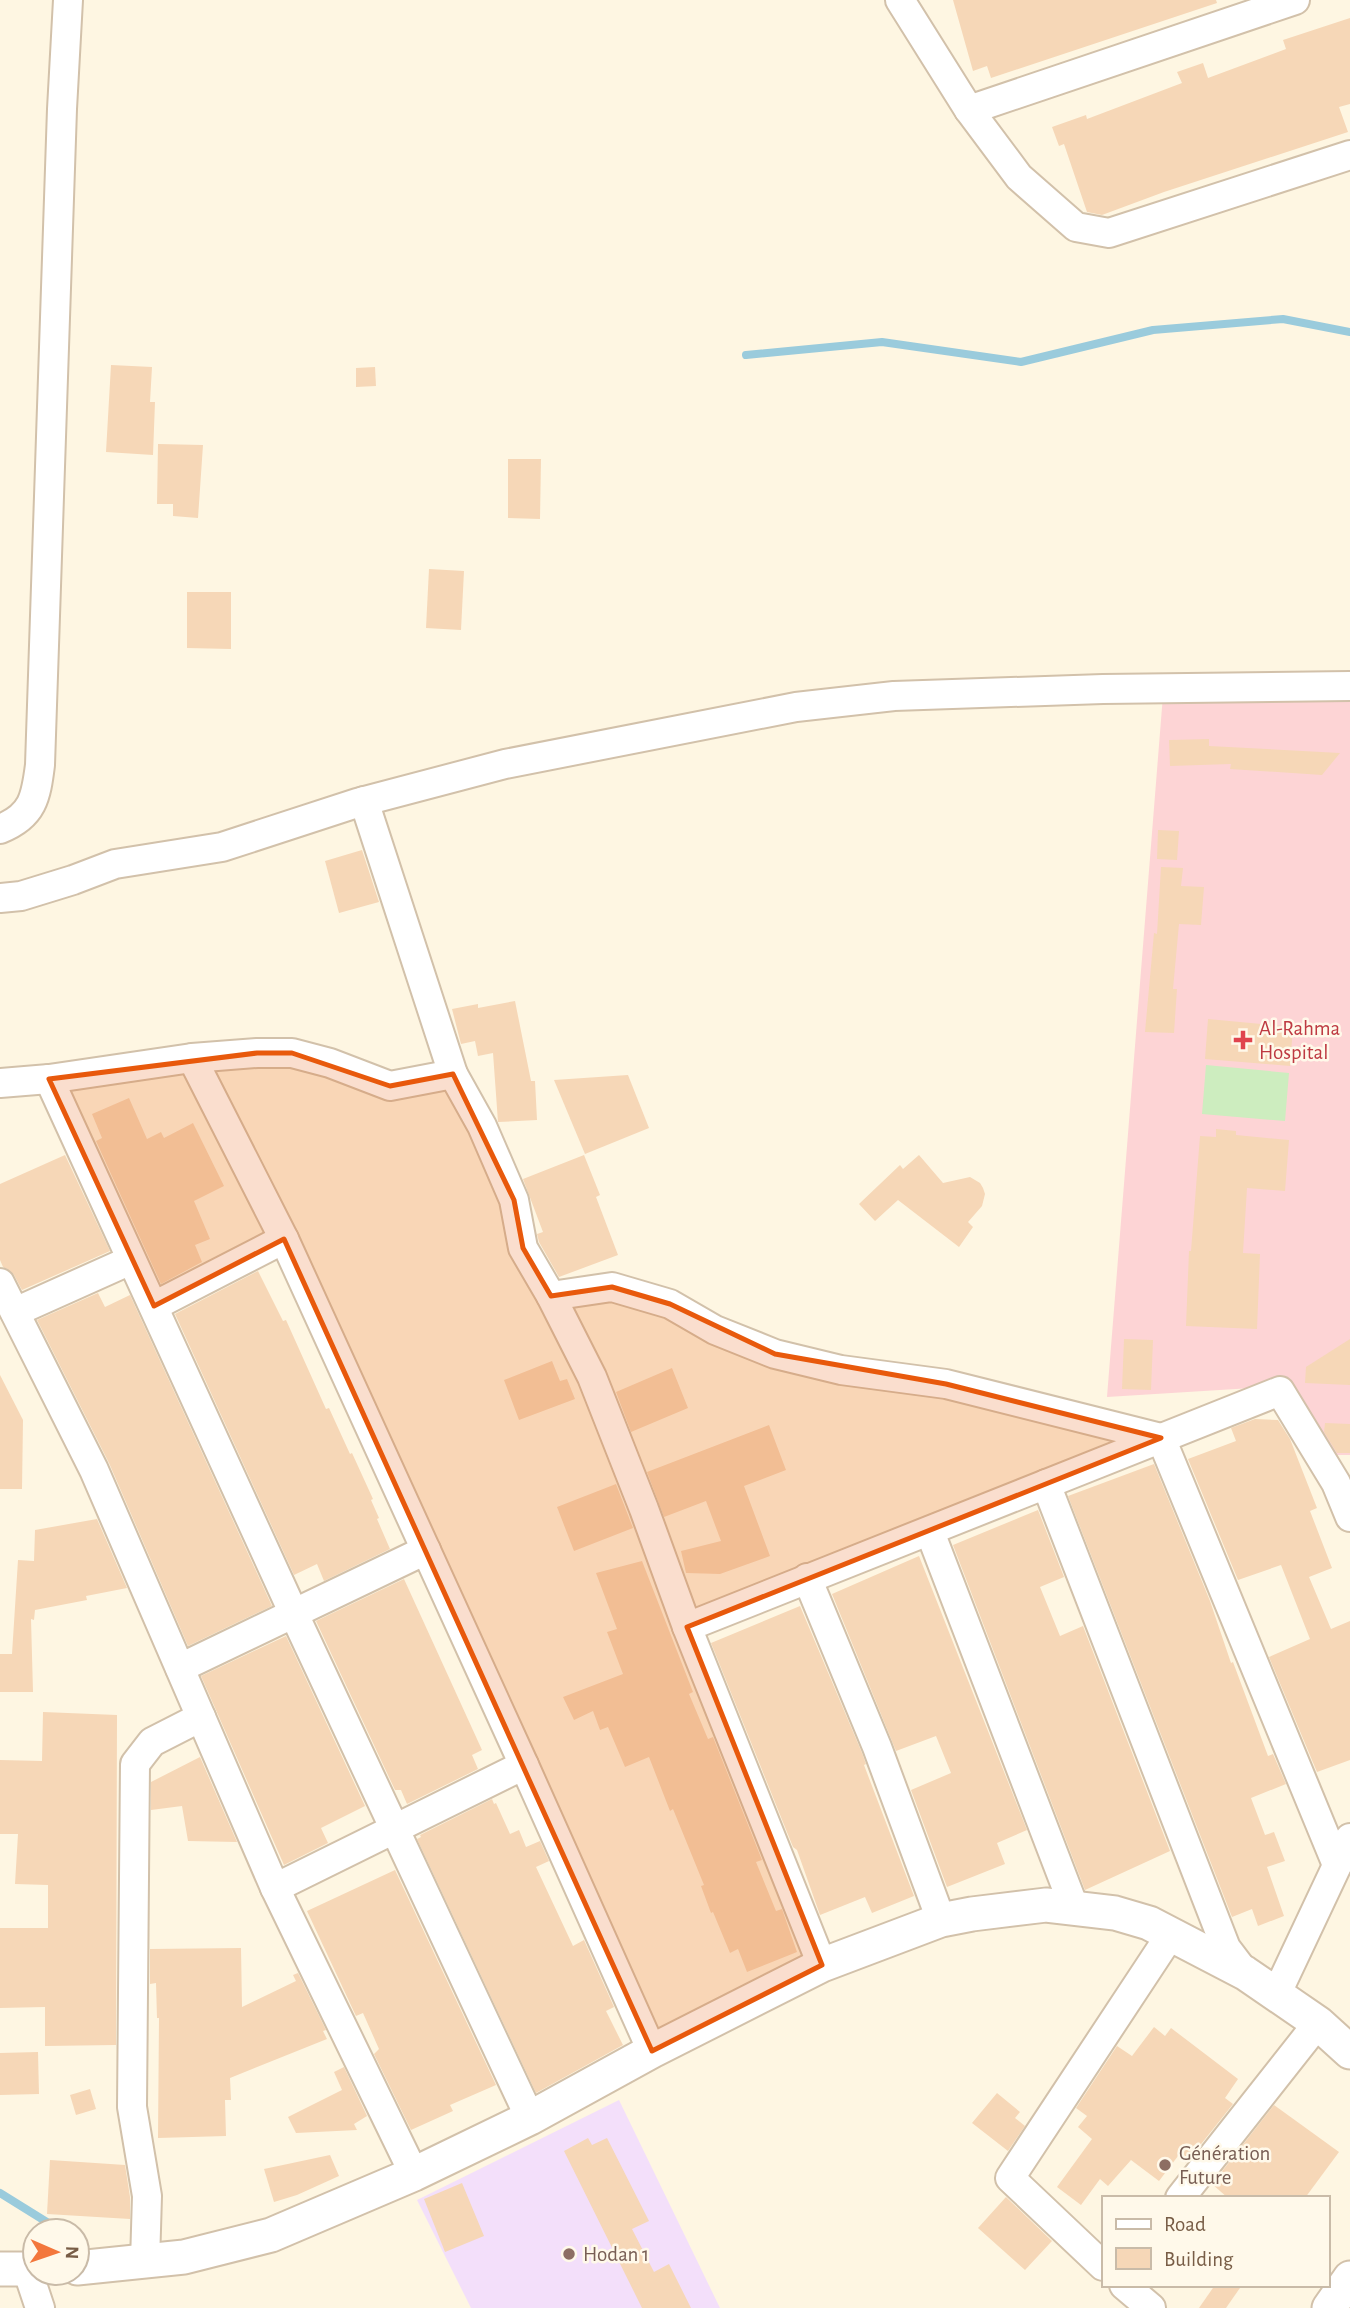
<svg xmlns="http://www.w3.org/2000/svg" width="1350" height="2308" font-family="'Alegreya Sans',sans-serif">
<rect width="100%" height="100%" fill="#fef6e2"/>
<polygon fill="#f3dffa" points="619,2100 720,2308 471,2308 417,2200"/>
<polygon fill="#fdd4d5" points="1163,695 1350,695 1350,1455 1330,1455 1283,1386 1107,1397"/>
<polygon fill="#cdedbf" points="1206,1065 1289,1073 1285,1121 1202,1114"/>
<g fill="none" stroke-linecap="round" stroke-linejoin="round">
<g stroke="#9acbdc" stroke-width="8">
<polyline points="746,355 882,342 1021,362 1153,330 1283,319 1350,332"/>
<polyline points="0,2193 58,2229"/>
</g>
</g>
<g fill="#f6d7b7">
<polygon points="953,0 1216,0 1217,3 991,78 987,66 973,71"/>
<polygon points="1350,18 1350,104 1339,107 1348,132 1164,192 1102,215 1087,212 1064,144 1059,146 1052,127 1086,115 1087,119 1182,83 1177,72 1203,63 1208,78 1286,49 1283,40"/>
<polygon points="111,365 152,367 150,402 155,402 153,455 106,452"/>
<polygon points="375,367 376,386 356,387 356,368"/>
<polygon points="158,444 203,445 198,518 173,516 173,504 157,504"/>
<polygon points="508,459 541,459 540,519 508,518"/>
<polygon points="429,569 464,571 461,630 426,628"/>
<polygon points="187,592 231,592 231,649 187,648"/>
<polygon points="1209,739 1209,746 1340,753 1322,775 1230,769 1231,764 1170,766 1169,740"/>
<polygon points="1158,830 1179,831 1177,860 1157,859"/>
<polygon points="362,850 379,902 339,913 325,861"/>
<polygon points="1161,867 1183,868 1181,886 1204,887 1201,925 1179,924 1173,989 1177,989 1174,1033 1145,1032 1154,933 1157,934"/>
<polygon points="515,1001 531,1081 535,1081 537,1120 498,1122 493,1053 478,1056 475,1041 461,1044 452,1009 478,1004 478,1008"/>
<polygon points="1208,1019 1293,1027 1290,1066 1205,1059"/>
<polygon points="628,1075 649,1128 585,1154 554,1080"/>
<polygon points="129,1098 147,1139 161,1132 164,1138 193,1123 224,1186 194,1201 210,1239 195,1245 202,1262 161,1284 96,1141 102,1138 92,1114"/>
<polygon points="1216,1129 1236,1131 1236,1135 1289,1140 1285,1191 1247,1188 1243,1253 1260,1254 1257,1329 1186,1326 1189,1251 1191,1251 1200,1136 1216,1137"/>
<polygon points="65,1155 110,1251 22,1290 14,1275 3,1267 0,1260 0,1184"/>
<polygon points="584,1155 600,1195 596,1197 618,1255 559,1277 539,1242 537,1234 543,1232 523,1179"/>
<polygon points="919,1155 943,1183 970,1177 980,1183 983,1188 985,1194 982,1206 968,1222 973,1227 959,1247 898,1200 875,1221 859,1204 900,1165 903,1169"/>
<polygon points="258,1271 283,1321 286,1320 326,1409 329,1408 350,1454 352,1453 373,1499 371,1500 379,1518 377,1519 390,1549 324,1581 317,1564 294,1575 175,1314"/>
<polygon points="98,1293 105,1307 130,1295 272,1606 188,1646 109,1463 37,1320"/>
<polygon points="1124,1339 1153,1340 1151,1390 1122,1389"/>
<polygon points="1350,1339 1350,1385 1305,1383 1306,1367"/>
<polygon points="552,1361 560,1381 567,1379 575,1399 519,1420 504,1380"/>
<polygon points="672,1368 688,1408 631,1432 616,1392"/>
<polygon points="0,1375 23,1420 22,1489 0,1489"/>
<polygon points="1255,1419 1278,1420 1290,1439 1317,1508 1310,1511 1332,1568 1309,1577 1331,1629 1350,1621 1350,1760 1317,1772 1269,1657 1310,1639 1281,1565 1238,1580 1188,1459 1236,1441 1231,1428"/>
<polygon points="1325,1423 1350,1424 1350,1453 1337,1453 1324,1432"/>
<polygon points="769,1425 786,1470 744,1486 770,1556 720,1574 686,1573 681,1551 721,1541 706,1501 664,1517 647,1472"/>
<polygon points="1154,1464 1210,1601 1231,1663 1233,1662 1268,1756 1273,1754 1286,1784 1251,1798 1265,1835 1274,1832 1285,1861 1267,1867 1284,1916 1258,1926 1252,1909 1232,1917 1068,1496"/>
<polygon points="616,1484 633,1528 574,1551 557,1507"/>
<polygon points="1038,1510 1064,1577 1040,1587 1060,1636 1083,1626 1170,1851 1085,1890 953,1545"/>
<polygon points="97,1519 127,1588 86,1596 87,1600 35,1610 34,1620 31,1619 33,1692 0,1692 0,1654 12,1654 18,1560 34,1561 35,1530"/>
<polygon points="919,1556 1027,1830 997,1843 1005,1864 947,1887 911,1790 951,1773 936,1736 896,1751 832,1594"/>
<polygon points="642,1561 693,1692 689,1694 708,1739 713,1737 762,1860 756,1862 776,1911 782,1909 797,1952 747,1972 738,1949 730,1953 713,1912 711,1913 701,1886 704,1885 673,1809 670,1811 649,1757 625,1767 608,1727 600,1730 593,1711 574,1720 563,1697 623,1674 607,1632 617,1629 596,1573"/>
<polygon points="404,1579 482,1750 472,1755 478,1769 407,1804 401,1790 395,1790 316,1621"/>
<polygon points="800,1606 862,1753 866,1764 864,1765 914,1896 872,1913 865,1897 820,1915 797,1850 793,1847 711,1643"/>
<polygon points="286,1636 365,1806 321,1828 328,1843 284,1865 201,1676"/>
<polygon points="43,1712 117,1715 116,2045 45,2046 45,2007 0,2008 0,1928 48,1928 48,1885 15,1884 18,1834 0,1834 0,1760 42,1761"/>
<polygon points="200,1757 237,1842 188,1841 182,1806 151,1810 151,1782"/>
<polygon points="492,1799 494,1804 496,1803 510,1834 519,1830 526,1847 540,1841 549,1861 536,1867 573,1946 584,1940 614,2007 606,2011 623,2045 536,2093 417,1839 421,1837 420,1835"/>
<polygon points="395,1870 496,2085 450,2105 453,2111 411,2130 374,2054 379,2049 363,2013 356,2016 307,1911"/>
<polygon points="241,1948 242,2007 296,1981 293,1975 298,1973 326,2030 323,2031 327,2039 230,2078 231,2100 225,2100 226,2136 158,2138 159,2018 157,2018 156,1983 150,1984 150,1949"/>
<polygon points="1154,2027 1165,2036 1171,2028 1238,2079 1225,2098 1233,2104 1186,2163 1178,2156 1159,2181 1131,2160 1108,2186 1100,2179 1081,2205 1057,2187 1092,2139 1078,2127 1087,2116 1076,2108 1117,2046 1132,2056"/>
<polygon points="38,2052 39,2094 0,2095 0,2053"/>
<polygon points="344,2067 367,2116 354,2124 357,2130 296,2133 288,2117 342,2090 334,2072"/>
<polygon points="90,2089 96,2109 76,2115 70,2095"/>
<polygon points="997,2093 1020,2112 1015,2118 1025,2126 1008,2151 972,2123"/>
<polygon points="1274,2105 1339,2152 1305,2198 1228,2198 1212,2184"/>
<polygon points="588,2138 592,2145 607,2138 649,2221 632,2229 654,2272 669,2264 691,2308 642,2308 564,2151"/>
<polygon points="330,2155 339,2176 297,2195 274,2202 264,2169"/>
<polygon points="50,2160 125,2165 130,2197 130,2219 47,2214"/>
<polygon points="462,2183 484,2236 445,2252 424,2199"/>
<polygon points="1006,2197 1052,2241 1025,2270 978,2228"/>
<polygon points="1215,2285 1242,2285 1226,2308 1199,2308"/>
</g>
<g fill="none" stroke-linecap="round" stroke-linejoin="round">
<g stroke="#d2c1aa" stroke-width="32">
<g id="minor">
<polyline points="900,0 969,110 1019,177 1076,227 1109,233 1350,155"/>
<polyline points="969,110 1295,0"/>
<polyline points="364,801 453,1074"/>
<path d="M0,829c33,-13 36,-32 40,-64l22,-656 6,-109"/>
<polyline points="0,898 21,896 73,880 115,864 222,847 357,803 505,764 796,707 894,696 1103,689 1350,686"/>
<polyline points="192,1058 284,1239 524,1765 652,2051"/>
<polyline points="49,1079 293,1612 530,2118"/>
<polyline points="0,1083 49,1079 192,1058 257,1053 292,1053 330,1063 390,1086 453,1074 482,1126 514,1200 523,1248 551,1296 612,1287 670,1304 715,1330 775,1354 841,1370 946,1384 1161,1438 1337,1865"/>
<polyline points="0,1283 94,1470 275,1888 414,2174"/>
<polyline points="551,1296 592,1377 644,1509 687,1627"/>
<polyline points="154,1306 284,1239"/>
<polyline points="15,1312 131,1260"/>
<polyline points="1046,1484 1226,1948 1245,1973"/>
<polyline points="930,1532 1074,1907"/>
<polyline points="807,1578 877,1747 941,1920"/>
<polyline points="180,1668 426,1550"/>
<polyline points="275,1888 524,1765"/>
<polyline points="822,1965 687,1627 1280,1391 1336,1483 1350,1517"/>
<polyline points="1276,1995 1350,1838"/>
<polyline points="1180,2198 1318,2023"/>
<polyline points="145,2262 147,2196 132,2107 135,1764 152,1742 201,1717"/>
<polyline points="1103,2266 1010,2178 1171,1934"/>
<polyline points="27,2269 40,2308"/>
<polyline points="1124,2285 1151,2308"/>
</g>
</g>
<g stroke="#d2c1aa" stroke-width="37">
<g id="tertiary">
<polyline points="77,2268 184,2257 271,2235 414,2174 530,2118 652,2051 822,1965 941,1920 972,1914 1046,1905 1115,1913 1149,1923 1245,1973 1318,2023 1350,2052"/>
<polyline points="0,2269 35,2269"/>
<polyline points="1329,2308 1350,2278"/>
</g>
</g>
<use href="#minor" stroke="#fff" stroke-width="28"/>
<use href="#tertiary" stroke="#fff" stroke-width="33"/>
</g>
<path fill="#e8590c" fill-opacity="0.2" stroke="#e8590c" stroke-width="5" stroke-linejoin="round" d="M257,1053h35l98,33 63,-12 61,126 9,48 28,48 61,-9 58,17 105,50 171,30 215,54 -474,189 135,338 -170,86 -368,-812 -130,67 -105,-227z"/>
<path fill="#e0444e" stroke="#fff9ea" stroke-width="2.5" d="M1239.5 1029.5h7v7h7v7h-7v7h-7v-7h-7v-7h7z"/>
<g fill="#8d6e63" stroke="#fff9ea" stroke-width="2.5">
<circle cx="1165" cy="2165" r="7"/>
<circle cx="569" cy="2254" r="7"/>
</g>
<g text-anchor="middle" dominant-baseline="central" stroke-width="5" stroke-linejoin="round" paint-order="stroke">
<g font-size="21" fill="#be3a42" stroke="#fff9ea" text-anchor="start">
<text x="1259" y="1028">Al-Rahma<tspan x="1259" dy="24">Hospital</tspan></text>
</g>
<g font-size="21" fill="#785e54" stroke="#fff9ea" text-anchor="start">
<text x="1179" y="2153">Génération<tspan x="1179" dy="24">Future</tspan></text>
<text x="583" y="2254">Hodan 1</text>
</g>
</g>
<rect x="1102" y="2196" width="228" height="91" fill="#fff9ea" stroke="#c9bba8" stroke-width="2"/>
<rect x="1116" y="2219" width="35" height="10" fill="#ffffff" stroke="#c9bba8" stroke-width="2"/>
<text x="1164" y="2231" font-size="21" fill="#785d46">Road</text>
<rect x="1116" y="2248" width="35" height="21" fill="#f6d7b7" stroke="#c9bba8" stroke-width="2"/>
<text x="1164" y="2266" font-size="21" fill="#785d46">Building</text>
<g transform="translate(56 2252) rotate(92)"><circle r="33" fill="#fff9ea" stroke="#c9bba8" stroke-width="2"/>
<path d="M0-5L12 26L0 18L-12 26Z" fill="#f3773c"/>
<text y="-10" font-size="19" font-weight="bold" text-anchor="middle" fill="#785d46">N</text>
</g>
</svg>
